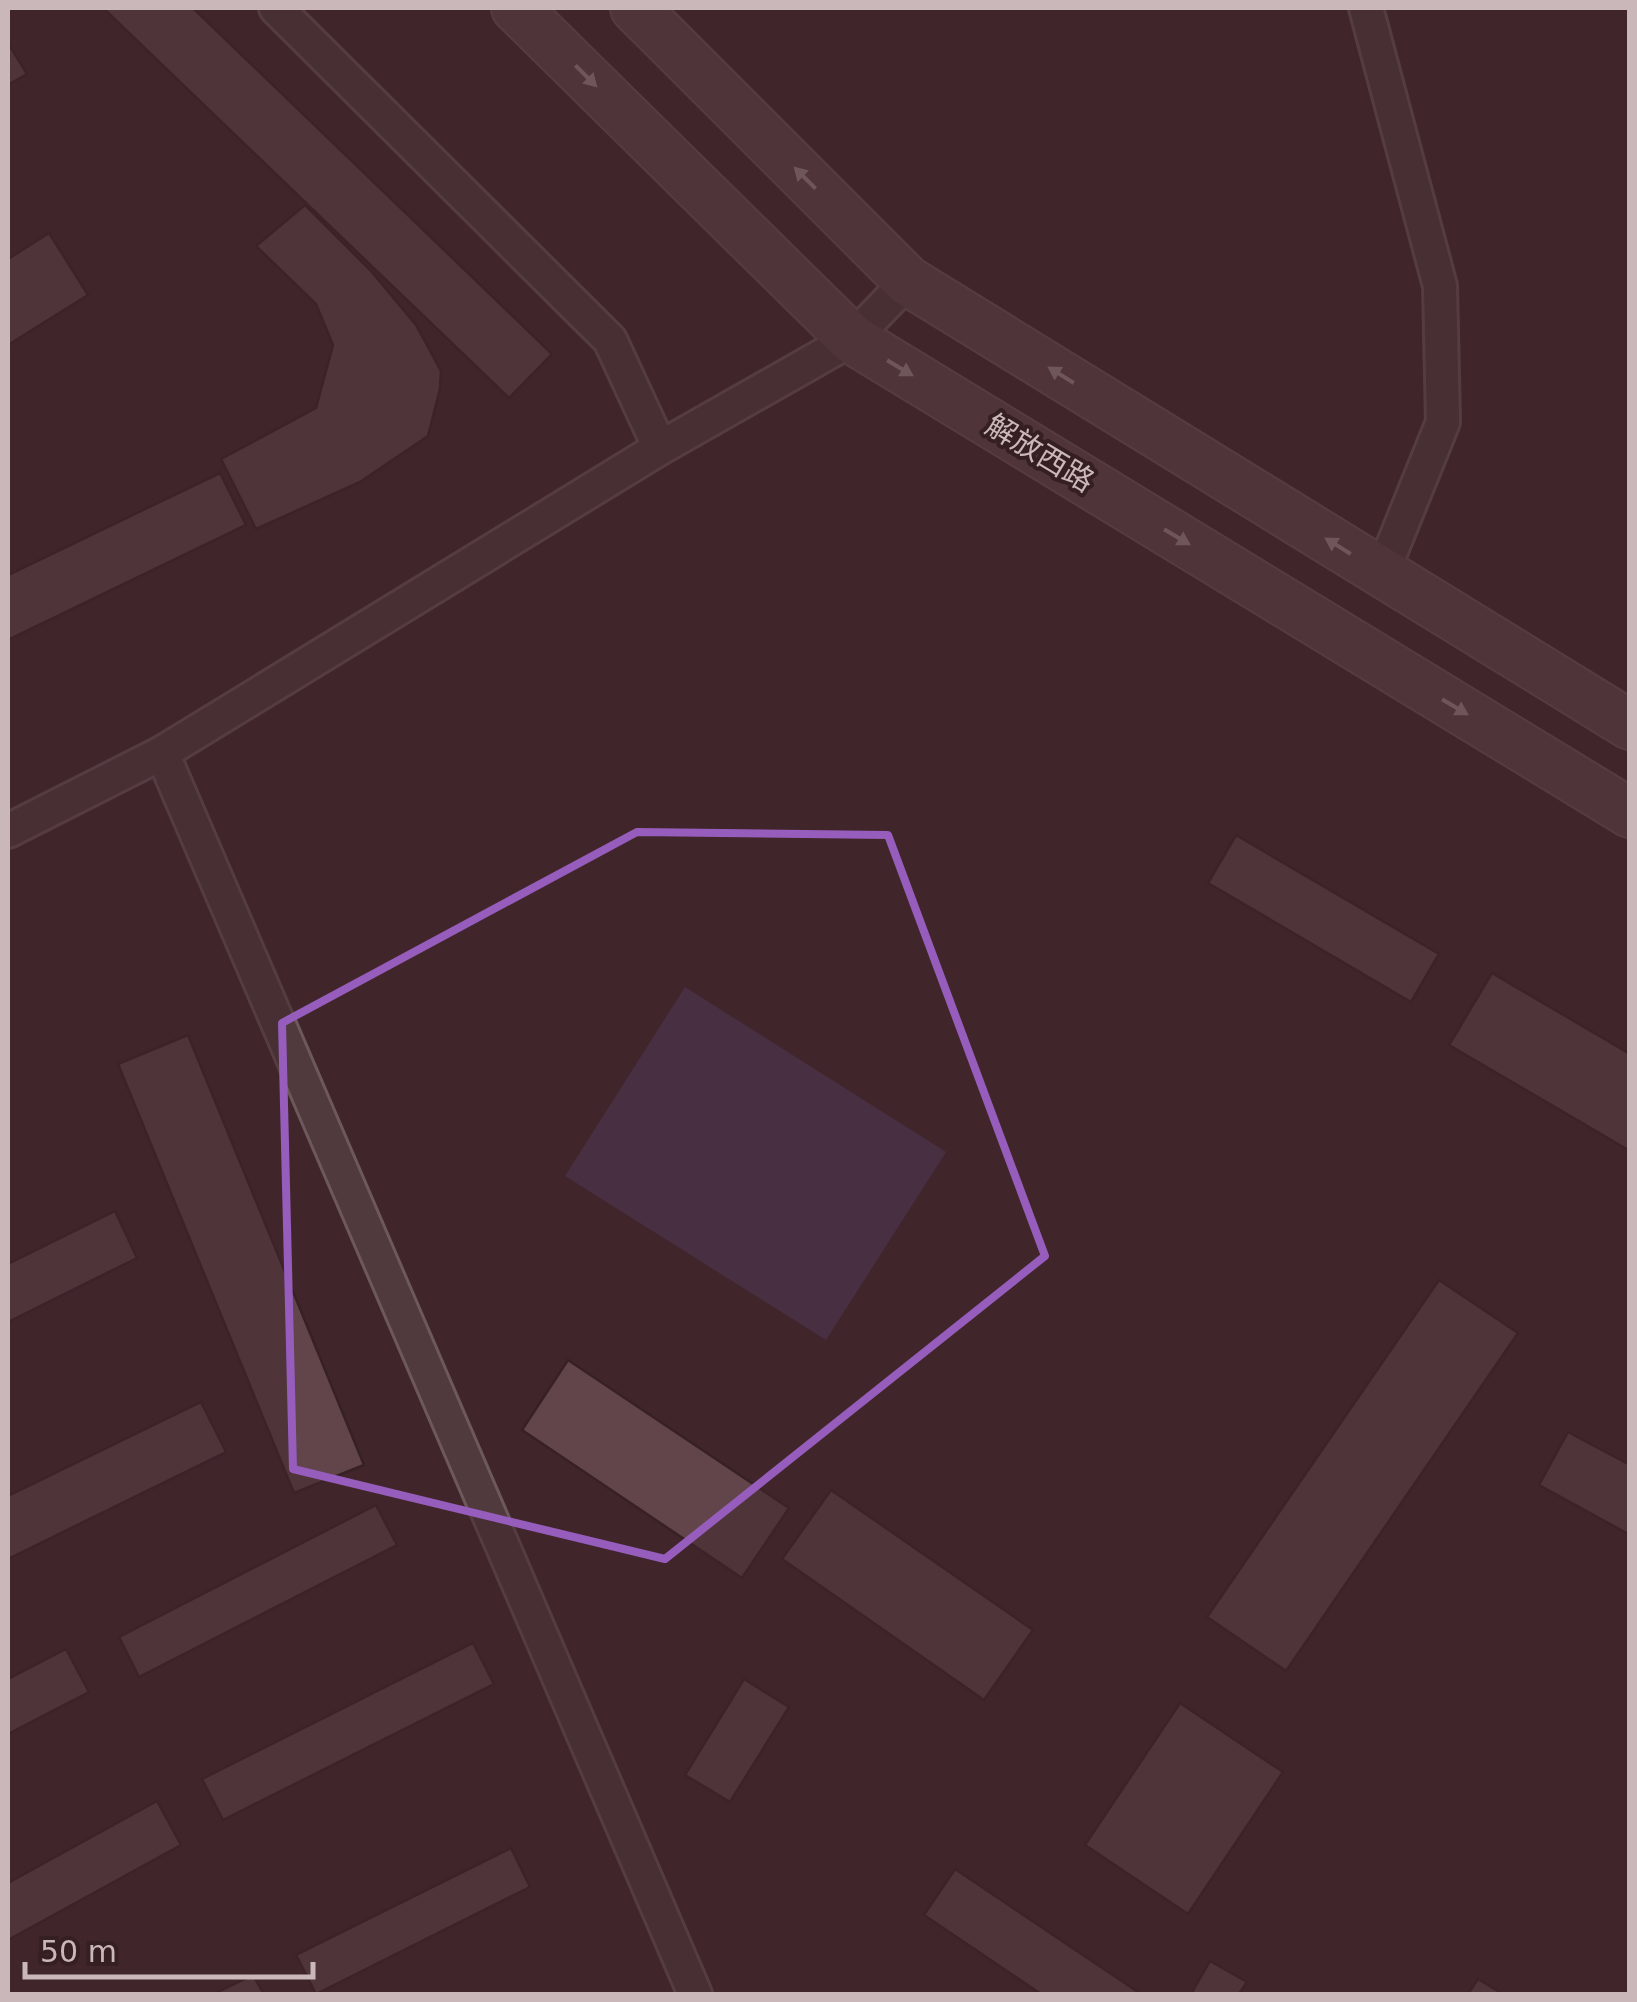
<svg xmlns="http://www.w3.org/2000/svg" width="1637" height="2002" font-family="'DejaVu Sans','Noto Sans SC',sans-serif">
<rect width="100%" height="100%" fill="#40262b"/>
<polygon fill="#482f42" points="685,987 946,1152 826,1340 565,1176"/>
<g fill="#62454b" stroke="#372125" stroke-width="2.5">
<polygon points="103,8 193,8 552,354 509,398"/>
<polygon points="8,43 27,74 8,85"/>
<polygon points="305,205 371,271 416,325 441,371 440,389 428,436 360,482 256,529 221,459 316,408 333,345 316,304 256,246"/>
<polygon points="49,233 88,295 8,345 8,259"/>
<polygon points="220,473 246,525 8,640 8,575"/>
<polygon points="1236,835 1439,954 1411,1002 1208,883"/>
<polygon points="1492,973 1630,1054 1630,1151 1449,1045"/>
<polygon points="188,1035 364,1465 294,1493 118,1064"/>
<polygon points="115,1211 137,1258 8,1322 8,1264"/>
<polygon points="1439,1280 1518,1333 1286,1671 1207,1617"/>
<polygon points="568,1360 789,1508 742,1578 522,1430"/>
<polygon points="201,1402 226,1452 8,1559 8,1496"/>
<polygon points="1568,1432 1630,1465 1630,1535 1539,1485"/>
<polygon points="831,1490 1033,1630 984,1700 782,1559"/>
<polygon points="376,1505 397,1545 139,1677 119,1637"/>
<polygon points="473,1643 494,1684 223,1820 202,1779"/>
<polygon points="66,1649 89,1692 8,1734 8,1679"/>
<polygon points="744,1679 789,1707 730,1802 685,1775"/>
<polygon points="1180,1703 1283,1772 1188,1914 1085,1845"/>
<polygon points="157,1801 181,1845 8,1940 8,1883"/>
<polygon points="511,1848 530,1887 316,1994 296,1955"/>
<polygon points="955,1869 1141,1994 1041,1994 924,1915"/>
<polygon points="1210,1961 1247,1982 1239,1994 1191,1994"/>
<polygon points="253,1975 264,1994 214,1994"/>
<polygon points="1478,1979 1503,1994 1468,1994"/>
</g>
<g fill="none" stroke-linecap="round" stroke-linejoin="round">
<g stroke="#6d585c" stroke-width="38">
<g id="street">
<polyline points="276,8 610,340 660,448"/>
<polyline points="1366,8 1440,286 1443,422 1382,573"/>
<polyline points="162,753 695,1994"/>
<polyline points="8,831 162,753 660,448 852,339 908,281"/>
</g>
</g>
<g stroke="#6d585c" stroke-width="52">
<g id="secondary">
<polyline points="516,8 852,339 1630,813"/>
<polyline points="635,8 908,281 1630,725"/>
</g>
</g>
<use href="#street" stroke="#503a3e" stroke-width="32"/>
<use href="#secondary" stroke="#63484c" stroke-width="48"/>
</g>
<defs><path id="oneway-solid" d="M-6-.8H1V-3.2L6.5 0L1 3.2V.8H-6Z" transform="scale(2.5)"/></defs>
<g fill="#a69094">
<use href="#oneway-solid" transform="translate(586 76) rotate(45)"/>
<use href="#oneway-solid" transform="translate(805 178) rotate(-135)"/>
<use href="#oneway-solid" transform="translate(900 368) rotate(31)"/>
<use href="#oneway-solid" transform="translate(1061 375) rotate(-148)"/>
<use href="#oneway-solid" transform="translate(1177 537) rotate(31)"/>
<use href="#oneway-solid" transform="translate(1338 546) rotate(-148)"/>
<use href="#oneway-solid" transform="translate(1455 707) rotate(31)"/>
</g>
<path d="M0 0H1637V2002H0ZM637,832l251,3 157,421 -380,303 -372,-90 -11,-446z" fill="#40262b" fill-opacity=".55" fill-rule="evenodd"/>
<path fill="none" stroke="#975dbd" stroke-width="8" stroke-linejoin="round" d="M637,832l251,3 157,421 -380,303 -372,-90 -11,-446z"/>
<g text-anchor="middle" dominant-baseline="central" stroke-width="8" stroke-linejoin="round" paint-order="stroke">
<g font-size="30" fill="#cab7ba" stroke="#351f23">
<text transform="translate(1040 453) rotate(31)">解放西路</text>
</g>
</g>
<rect width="1637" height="2002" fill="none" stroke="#cab7ba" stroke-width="20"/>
<path d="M25 1962v15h288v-15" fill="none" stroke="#cab7ba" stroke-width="5"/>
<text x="40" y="1962" font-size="30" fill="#cab7ba" stroke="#351f23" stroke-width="8" paint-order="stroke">50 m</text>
</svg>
